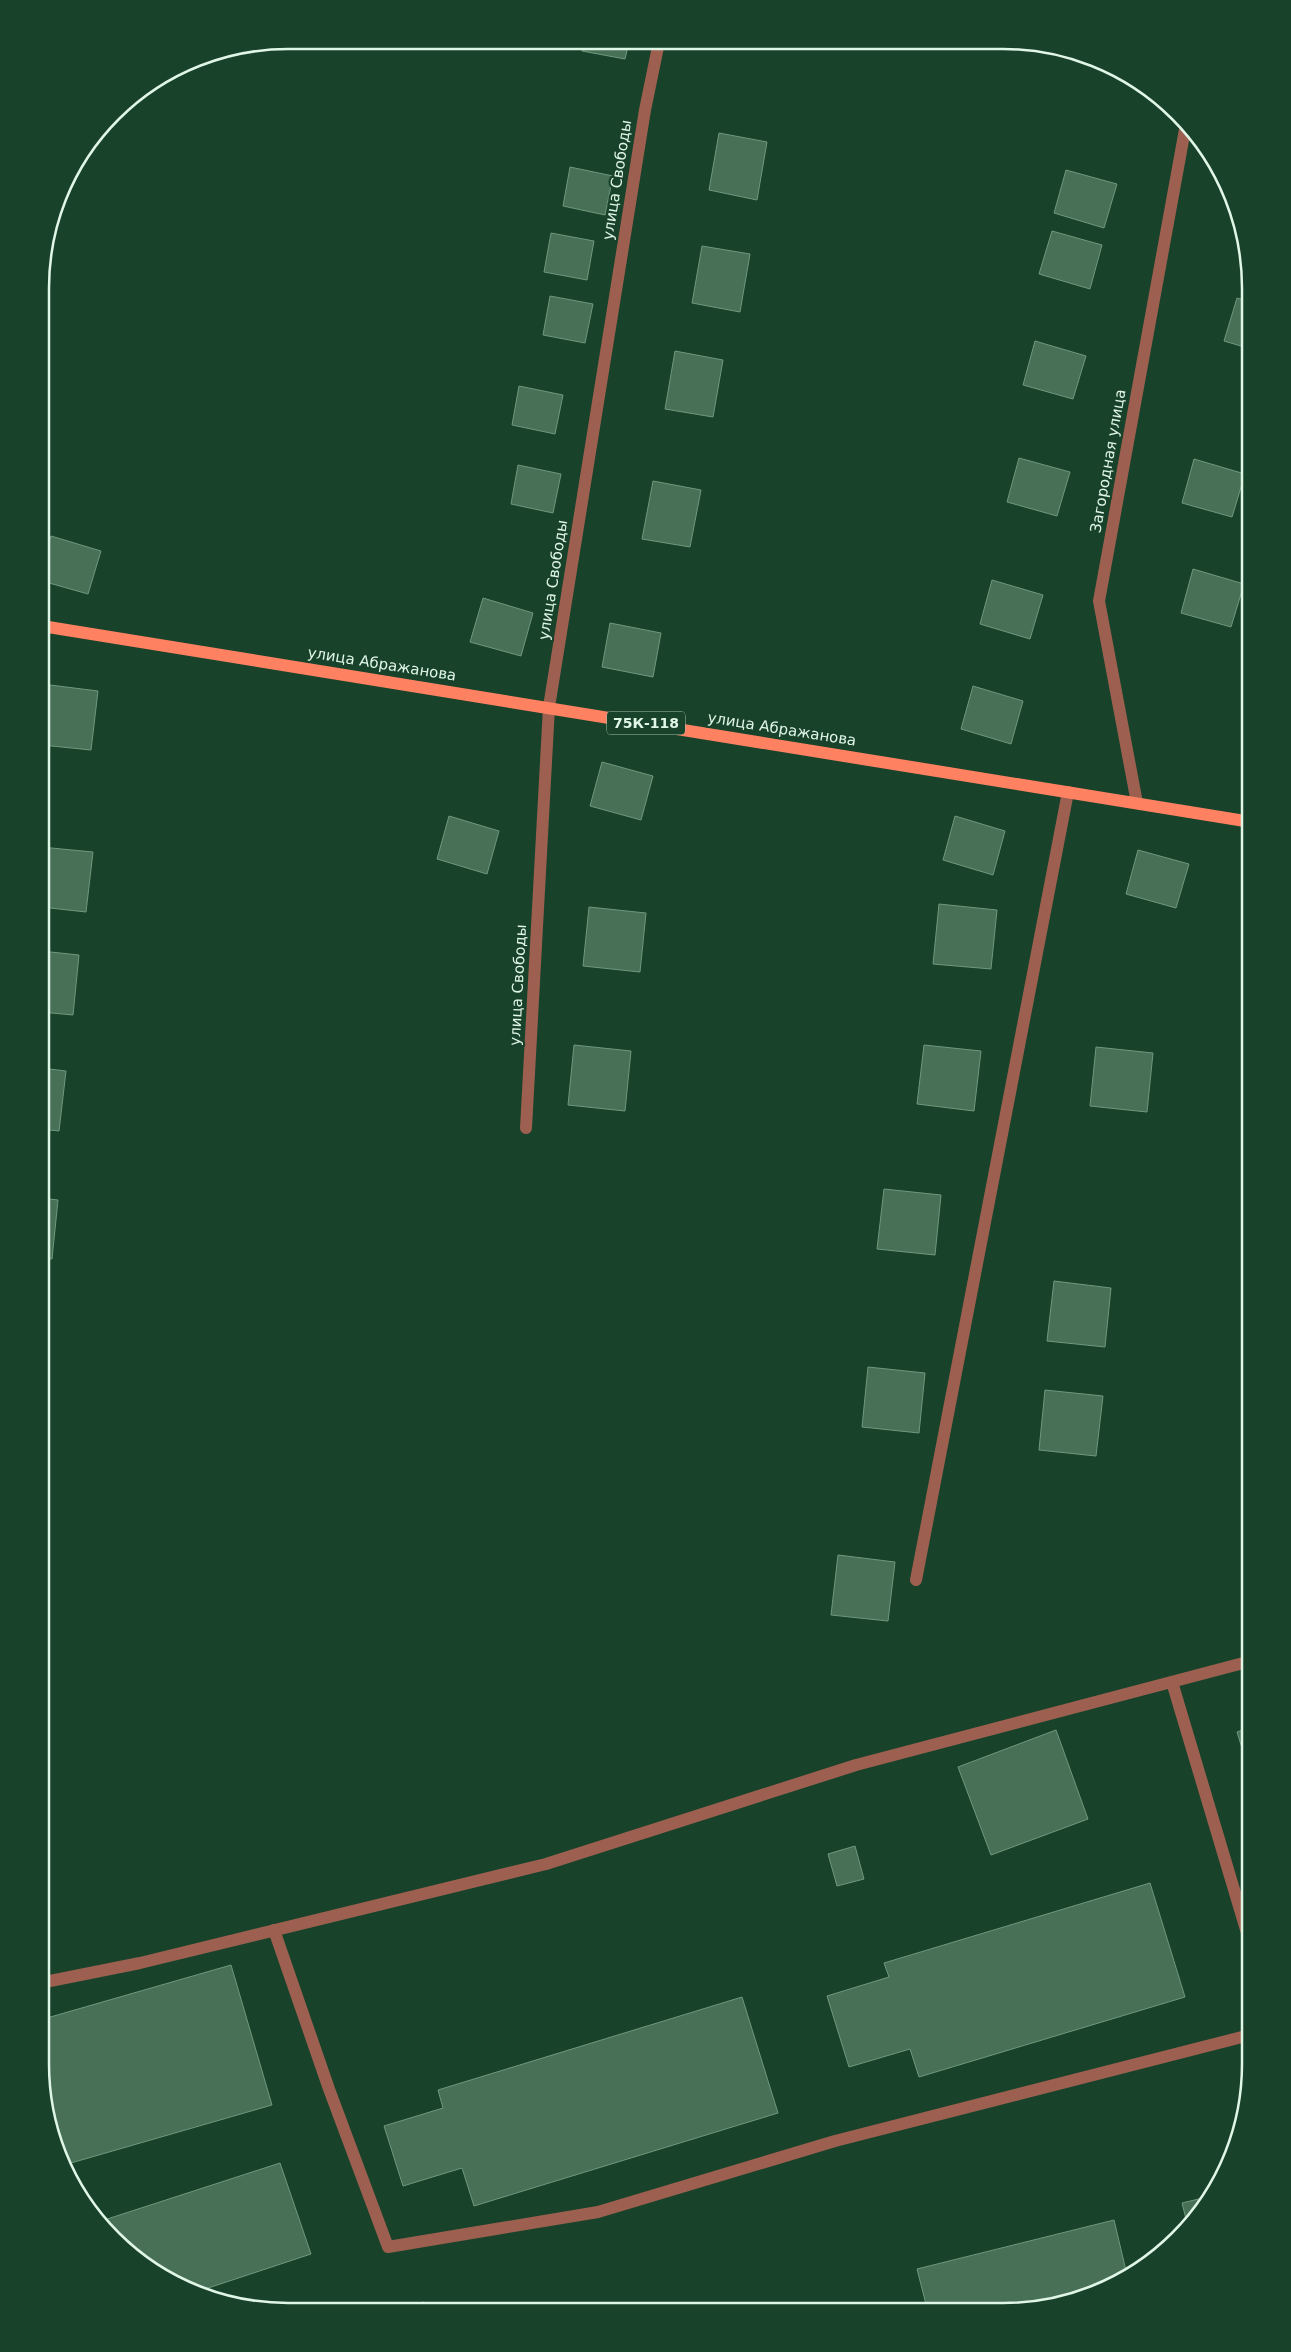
<svg xmlns="http://www.w3.org/2000/svg" width="1291" height="2352" font-family="'DejaVu Sans',sans-serif">
<rect width="100%" height="100%" fill="#19422a"/>
<g fill="#477056" stroke="#6f997d">
<polygon points="584,42 629,42 625,59 582,51"/>
<polygon points="719,133 767,142 757,200 709,190"/>
<polygon points="570,167 613,176 605,215 563,206"/>
<polygon points="1066,170 1117,184 1104,228 1054,213"/>
<polygon points="1052,231 1102,245 1090,289 1039,274"/>
<polygon points="551,233 594,241 587,280 544,272"/>
<polygon points="702,246 750,254 740,312 692,303"/>
<polygon points="550,296 593,304 585,343 543,335"/>
<polygon points="1237,298 1251,302 1251,349 1224,341"/>
<polygon points="1035,341 1086,356 1073,399 1023,385"/>
<polygon points="675,351 723,360 713,417 665,409"/>
<polygon points="519,386 563,395 555,434 512,425"/>
<polygon points="1019,458 1070,472 1057,516 1007,502"/>
<polygon points="1194,459 1245,474 1232,517 1182,503"/>
<polygon points="518,465 561,474 553,513 511,504"/>
<polygon points="653,481 701,490 690,547 642,539"/>
<polygon points="51,536 101,551 88,594 42,581 42,567"/>
<polygon points="1193,569 1244,584 1231,627 1181,613"/>
<polygon points="992,580 1043,595 1030,639 980,624"/>
<polygon points="483,598 533,613 521,656 470,642"/>
<polygon points="610,623 661,633 653,677 602,667"/>
<polygon points="42,684 98,691 91,750 42,745"/>
<polygon points="973,686 1023,701 1011,744 961,729"/>
<polygon points="602,762 653,776 641,820 590,806"/>
<polygon points="449,816 499,831 487,874 437,859"/>
<polygon points="955,816 1005,831 993,875 943,860"/>
<polygon points="41,847 93,852 86,912 41,907"/>
<polygon points="1138,850 1189,864 1176,908 1126,894"/>
<polygon points="939,904 997,910 991,969 933,964"/>
<polygon points="589,907 646,913 640,972 583,966"/>
<polygon points="41,951 79,955 73,1015 41,1012"/>
<polygon points="574,1045 631,1051 625,1111 568,1105"/>
<polygon points="924,1045 981,1051 974,1111 917,1104"/>
<polygon points="1096,1047 1153,1053 1147,1112 1090,1106"/>
<polygon points="41,1068 66,1071 59,1131 41,1129"/>
<polygon points="884,1189 941,1195 935,1255 877,1249"/>
<polygon points="41,1198 58,1200 52,1259 41,1258"/>
<polygon points="1054,1281 1111,1288 1105,1347 1047,1341"/>
<polygon points="41,1319 46,1320 41,1371"/>
<polygon points="868,1367 925,1373 919,1433 862,1427"/>
<polygon points="1045,1390 1103,1396 1096,1456 1039,1450"/>
<polygon points="838,1555 895,1562 888,1621 831,1615"/>
<polygon points="1251,1727 1251,1777 1237,1732"/>
<polygon points="1056,1730 1088,1819 991,1855 958,1767"/>
<polygon points="855,1846 864,1879 837,1886 828,1854"/>
<polygon points="1150,1883 1185,1997 919,2077 910,2049 849,2067 827,1996 889,1977 884,1963"/>
<polygon points="231,1965 272,2105 64,2165 53,2144 40,2065 40,2020"/>
<polygon points="742,1997 778,2113 474,2206 462,2168 403,2186 384,2126 443,2108 438,2090"/>
<polygon points="280,2163 311,2254 193,2293 137,2261 98,2222"/>
<polygon points="1211,2196 1200,2215 1188,2227 1182,2203"/>
<polygon points="1114,2220 1127,2275 1083,2299 1004,2312 928,2312 917,2269"/>
<polygon points="424,2302 427,2310 394,2310"/>
</g>
<g fill="none" stroke-linecap="round" stroke-linejoin="round">
<g stroke="#9d6050" stroke-width="12">
<polyline points="1137,803 1099,601 1186,124"/>
<polyline points="526,1128 549,707 645,110 659,42"/>
<polyline points="916,1580 1068,792"/>
<polyline points="1172,1682 1250,1943"/>
<polyline points="274,1930 329,2089 388,2247 598,2212 835,2141 1250,2035"/>
<polyline points="40,1983 140,1963 546,1864 856,1765 1251,1661"/>
</g>
<polyline stroke="#fe8262" stroke-width="12" points="42,626 1251,822"/>
</g>
<g text-anchor="middle" dominant-baseline="central" stroke-width="4.5" stroke-linejoin="round" paint-order="stroke">
<rect fill="#19422a" stroke="#a4c0ae" stroke-width="1" x="607" y="711.5" width="78" height="23" rx="4"/>
<g font-size="14" font-weight="bold" fill="#e0f6e7">
<text x="646" y="723">75К-118</text>
</g>
<g font-size="15" fill="#e0f6e7" stroke="#19422a">
<text transform="translate(617 180) rotate(-81)">улица Свободы</text>
<text transform="translate(1108 461) rotate(-80)">Загородная улица</text>
<text transform="translate(553 580) rotate(-81)">улица Свободы</text>
<text transform="translate(382 664) rotate(9)">улица Абражанова</text>
<text transform="translate(782 729) rotate(9)">улица Абражанова</text>
<text transform="translate(518 985) rotate(-87)">улица Свободы</text>
</g>
</g>
<path d="M0 0H1291V2352H0ZM288 49H1003A239 239 0 0 1 1242 288V2064A239 239 0 0 1 1003 2303H288A239 239 0 0 1 49 2064V288A239 239 0 0 1 288 49Z" fill="#19422a" fill-rule="evenodd"/>
<path fill="none" stroke="#e0f6e7" stroke-width="2.5" d="M288 49H1003A239 239 0 0 1 1242 288V2064A239 239 0 0 1 1003 2303H288A239 239 0 0 1 49 2064V288A239 239 0 0 1 288 49Z"/>
</svg>
